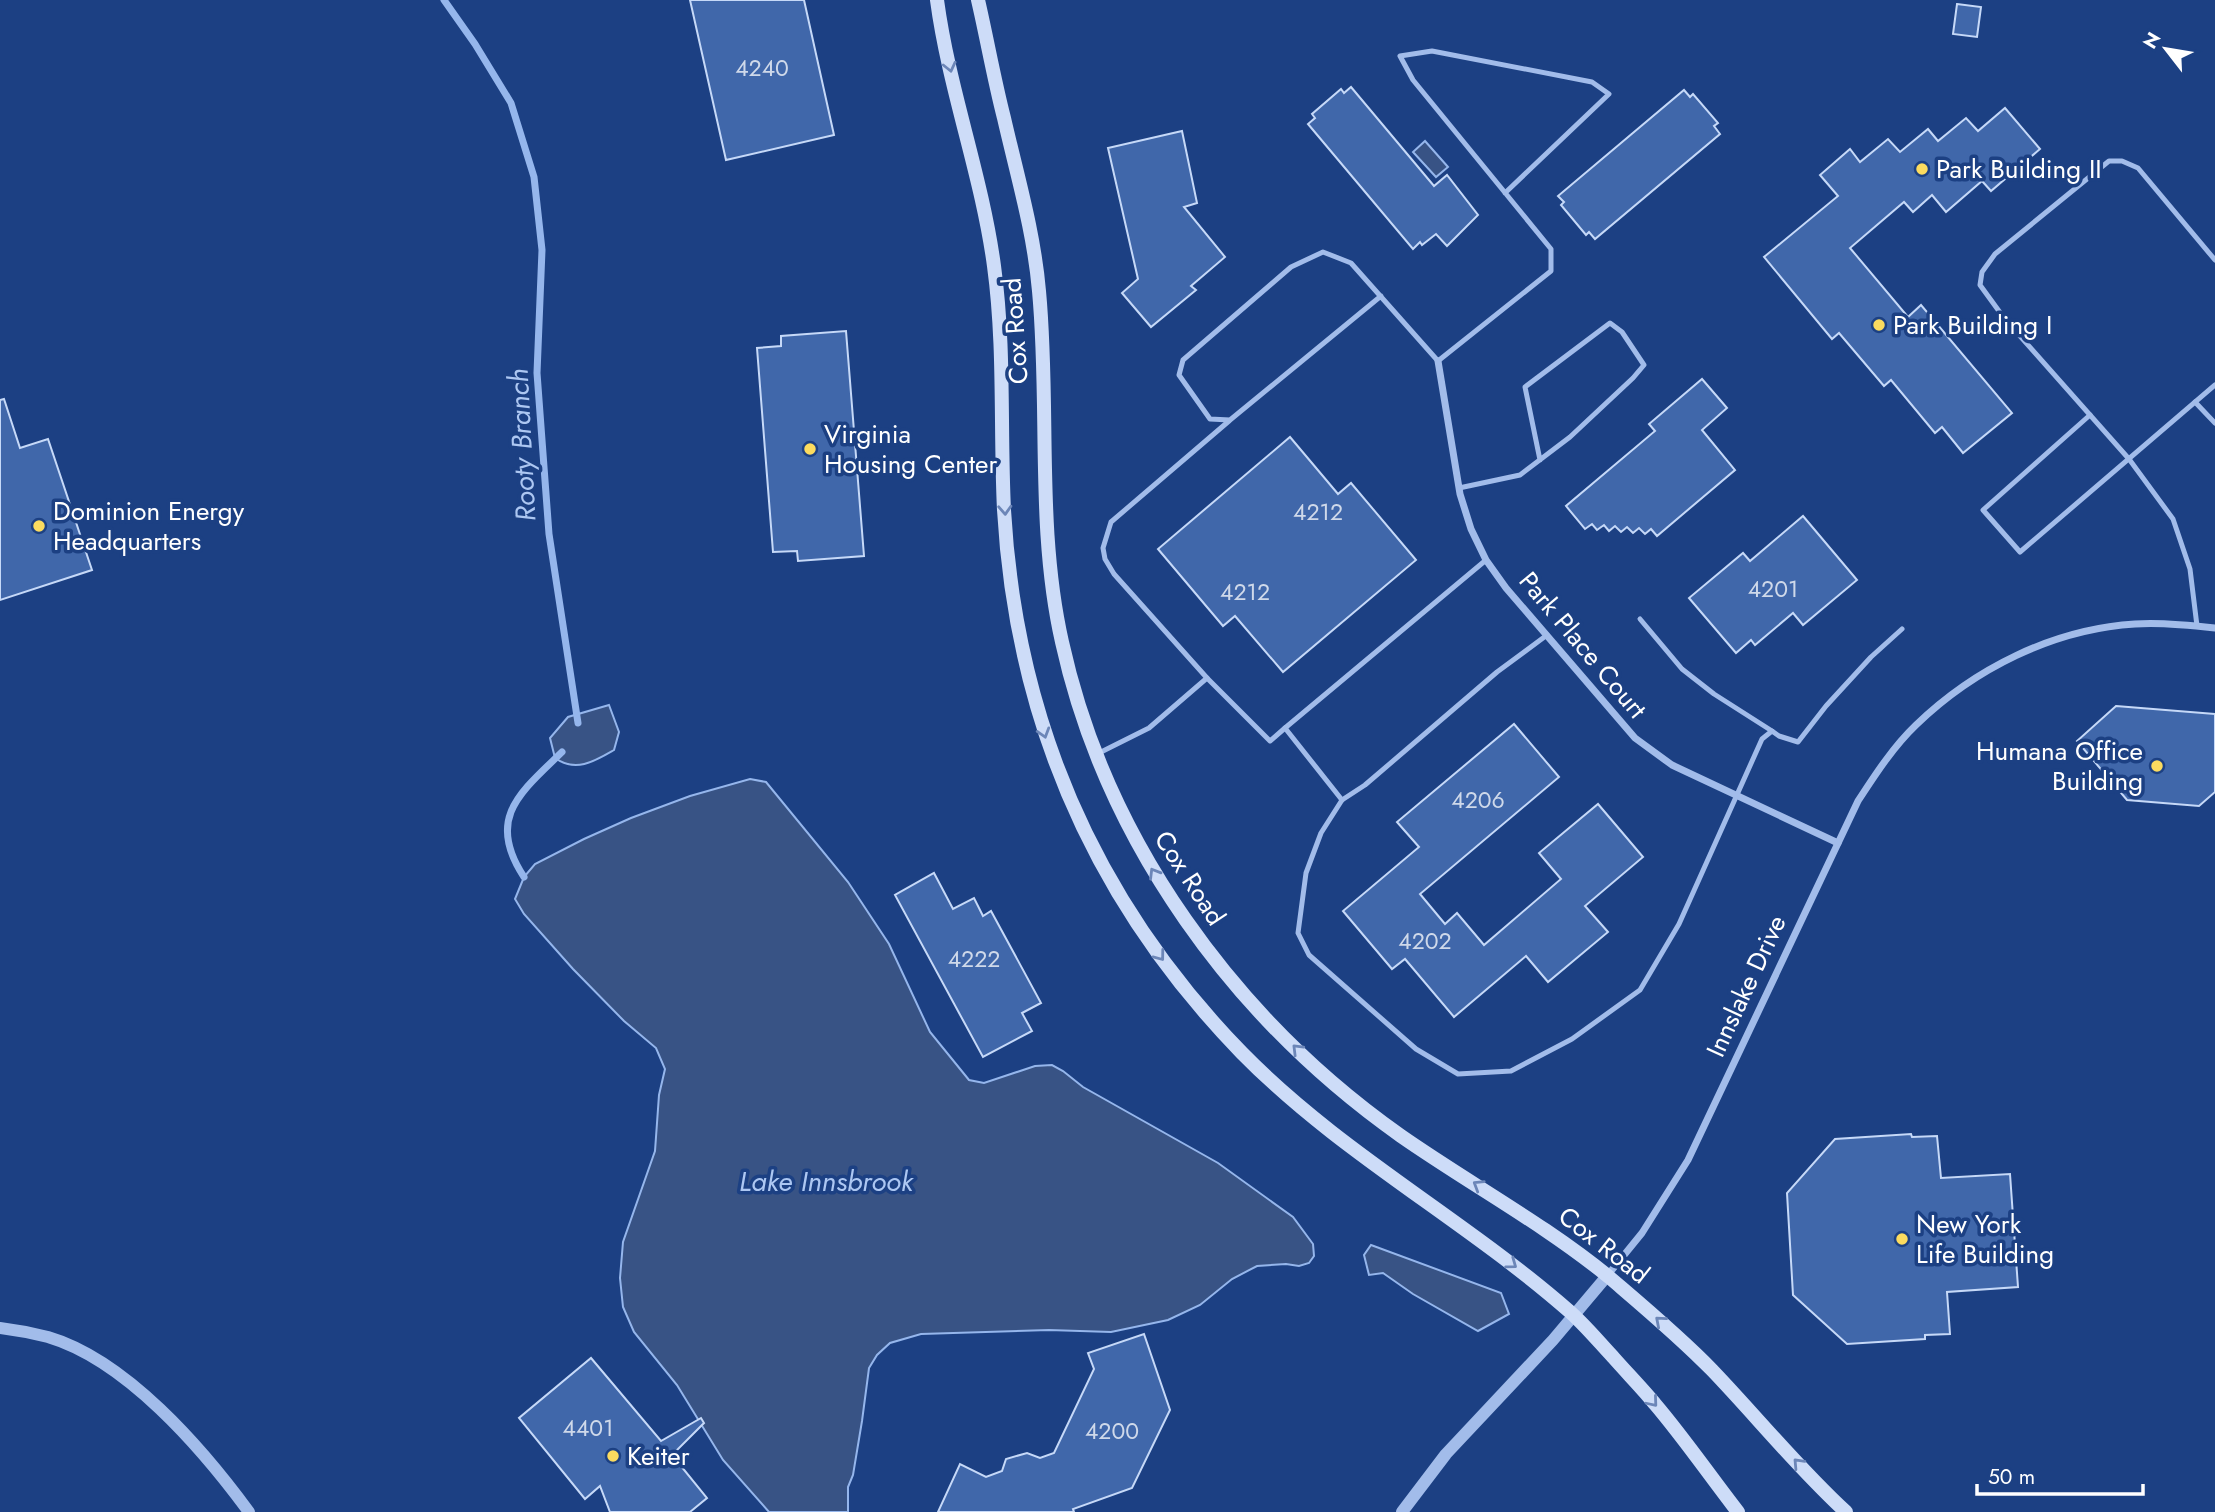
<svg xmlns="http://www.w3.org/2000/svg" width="2215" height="1512" font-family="Jost,sans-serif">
<rect width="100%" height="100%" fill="#1c4083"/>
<g fill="#385385" stroke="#95b6ec" stroke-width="2">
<polygon points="1425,141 1448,167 1436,177 1413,152"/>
<path d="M609,705l10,27 -5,18c-19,11 -38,23 -59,8l-5,-20 18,-21z"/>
<polygon points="750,779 766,782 848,882 889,944 930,1032 969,1080 984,1083 1035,1066 1052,1065 1063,1071 1083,1087 1218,1163 1293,1217 1313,1244 1314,1256 1309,1263 1299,1266 1286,1264 1257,1266 1232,1279 1200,1305 1168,1320 1111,1332 1049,1330 921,1334 890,1343 877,1355 869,1368 862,1421 853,1475 848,1487 848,1512 769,1512 723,1460 677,1385 634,1332 623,1307 620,1278 623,1242 655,1151 659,1095 665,1069 656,1048 624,1021 573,969 524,914 515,899 524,877 535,864 584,839 631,818 690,796"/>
<polygon points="1371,1245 1501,1293 1509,1314 1478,1331 1413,1294 1383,1273 1369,1275 1364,1255"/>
</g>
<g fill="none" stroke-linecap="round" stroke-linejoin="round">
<g stroke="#95b6ec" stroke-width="7">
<polyline points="444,0 475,44 511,103 534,177 542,250 537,373 549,534 578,723"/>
<path d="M524,877c-39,-59 -3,-85 38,-125"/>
</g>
</g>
<g fill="#4067aa" stroke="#c6d9f8" stroke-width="2">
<polygon points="690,0 804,0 834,135 726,160"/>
<polygon points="1957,4 1981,7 1977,37 1953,34"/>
<polygon points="1351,87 1434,186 1447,175 1478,215 1447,246 1436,234 1422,245 1420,242 1413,249 1308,124 1315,118 1312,114 1341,89 1344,93"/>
<polygon points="1684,90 1690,97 1693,94 1718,123 1714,126 1720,134 1595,239 1589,232 1586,235 1561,205 1564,202 1558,196"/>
<polygon points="2005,108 2040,149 1991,191 1982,181 1946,212 1932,195 1913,212 1904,202 1850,248 1908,317 1921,305 2012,413 1963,453 1942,427 1935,433 1891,380 1884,386 1839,333 1832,339 1764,257 1838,196 1820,175 1850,149 1860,162 1888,139 1900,152 1928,129 1938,141 1966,118 1978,131"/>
<polygon points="1182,131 1197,203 1184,207 1225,257 1191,286 1196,290 1151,327 1122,293 1138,279 1108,148"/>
<polygon points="846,331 864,556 798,561 797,551 773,552 757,348 781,346 781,336"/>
<polygon points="1702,379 1727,408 1702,430 1735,470 1657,536 1651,529 1645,534 1639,528 1633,533 1627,527 1621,532 1615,526 1609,531 1604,525 1597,530 1592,524 1585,529 1566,506 1655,431 1649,424"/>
<polygon points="4,399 20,448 48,439 92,570 0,600 0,400"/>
<polygon points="1290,437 1338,494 1351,483 1416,560 1283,672 1235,616 1223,626 1158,549"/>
<polygon points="1803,516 1857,580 1803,625 1793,613 1755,645 1751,640 1736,653 1689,598 1743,553 1750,561"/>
<polygon points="2116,706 2215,714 2215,792 2199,806 2127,800 2077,741"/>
<polygon points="1514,724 1559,777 1420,894 1445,924 1457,913 1484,945 1561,879 1539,853 1598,804 1643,857 1585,906 1608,932 1548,982 1526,956 1454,1017 1405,959 1392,969 1343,911 1419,847 1397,822"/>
<polygon points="934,873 953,909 974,898 983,916 991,911 1041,1003 1022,1013 1032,1031 983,1057 895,895"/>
<polygon points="1911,1134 1912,1137 1937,1136 1941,1178 2010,1174 2018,1287 1947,1292 1950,1334 1925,1335 1925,1339 1847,1344 1793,1295 1787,1193 1835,1139"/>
<polygon points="1144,1334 1170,1410 1132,1488 1073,1509 1074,1512 938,1512 960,1464 986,1477 1002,1471 1006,1459 1027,1453 1040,1458 1054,1453 1094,1369 1088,1353"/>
<polygon points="591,1358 661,1441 701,1418 704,1423 672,1455 707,1498 690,1512 610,1512 600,1486 585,1499 519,1418"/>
</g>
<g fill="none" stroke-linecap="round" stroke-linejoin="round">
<g stroke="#a2bcea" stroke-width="5">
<polyline points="1381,296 1230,420 1210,419 1179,375 1183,360 1291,267 1323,252 1351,263 1438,361 1551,271 1551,249 1413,80 1400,56 1432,51 1592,82 1609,94 1505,193"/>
<polyline points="2195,402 2215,423"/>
<polyline points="2090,415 1983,510 2020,552 2215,385"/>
<polyline points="1459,488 1520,475 1570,437 1633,378 1644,365 1622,332 1610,323 1525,387 1540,460"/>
<polyline points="1640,619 1682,669 1714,694 1772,731"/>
<polyline points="2197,626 2190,569 2173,519 2129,459 2004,318 1980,285 1982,272 1995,254 2109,161 2122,161 2138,168 2215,260"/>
<polyline points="1547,635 1497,672 1365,785 1342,800 1321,833 1306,873 1298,933 1309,955 1416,1049 1458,1074 1511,1071 1572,1039 1640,990 1679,924 1762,739 1772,731 1779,736 1798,742 1826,706 1871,657 1902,629"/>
<polyline points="1207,678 1270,741 1285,728"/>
<polyline points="1099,753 1149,728 1207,678 1114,574 1105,559 1103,548 1111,522 1229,421"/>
<polyline points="1342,800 1285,728 1486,560"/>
</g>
<g stroke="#a2bcea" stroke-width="7">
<polyline points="1438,361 1460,494 1471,529 1486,560 1506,588 1635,738 1672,765 1838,843"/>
<path d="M1607,1276l35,-43 46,-73 170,-359c17,-26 35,-54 58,-76 58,-56 137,-96 219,-101 26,-2 54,1 80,4"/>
</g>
<g stroke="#a2bcea" stroke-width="12">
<path d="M0,1328c16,2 32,5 48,9 78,23 154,111 201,175"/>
<polyline points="1402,1512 1446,1454 1553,1340 1607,1276"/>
</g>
<g stroke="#cddcf8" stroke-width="14">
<path d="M937,0c12,90 45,176 57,266 11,81 6,162 10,244 12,210 91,392 238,543 98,100 222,166 327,258 16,14 29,30 44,46 14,16 29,31 42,47 29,34 55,72 83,108"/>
<path d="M978,0c9,39 16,79 26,118 13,57 30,114 35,173 11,117 -3,236 23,351 44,200 173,377 339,494 69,48 143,88 208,141 35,30 71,60 103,93 45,47 86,98 134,142"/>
</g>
</g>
<defs><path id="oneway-chevron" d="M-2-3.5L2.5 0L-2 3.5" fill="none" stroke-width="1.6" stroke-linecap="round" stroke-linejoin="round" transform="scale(1.75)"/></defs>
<g stroke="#6c86b8">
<use href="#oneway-chevron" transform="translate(950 67) rotate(77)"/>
<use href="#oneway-chevron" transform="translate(1005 510) rotate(87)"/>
<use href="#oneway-chevron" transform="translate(1044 733) rotate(73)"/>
<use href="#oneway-chevron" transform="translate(1154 873) rotate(-121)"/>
<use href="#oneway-chevron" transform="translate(1160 956) rotate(53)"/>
<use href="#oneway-chevron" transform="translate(1297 1049) rotate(-135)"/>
<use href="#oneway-chevron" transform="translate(1478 1185) rotate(-148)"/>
<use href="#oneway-chevron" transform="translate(1512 1264) rotate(36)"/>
<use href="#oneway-chevron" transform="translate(1660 1321) rotate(-139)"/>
<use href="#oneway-chevron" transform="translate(1653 1402) rotate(50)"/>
<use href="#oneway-chevron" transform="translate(1798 1463) rotate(-133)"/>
</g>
<g fill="#fbdb5f" stroke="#1c4083" stroke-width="2.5">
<circle cx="1922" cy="169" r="7"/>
<circle cx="1879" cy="325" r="7"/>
<circle cx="810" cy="449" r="7"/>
<circle cx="39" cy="526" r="7"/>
<circle cx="2157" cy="766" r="7"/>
<circle cx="1902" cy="1239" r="7"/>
<circle cx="613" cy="1456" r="7"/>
</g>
<g text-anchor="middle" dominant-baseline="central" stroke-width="7" stroke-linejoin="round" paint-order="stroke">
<g font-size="23" fill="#cfd9ea">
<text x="762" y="68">4240</text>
<text x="1318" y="512">4212</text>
<text x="1773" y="589">4201</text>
<text x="1245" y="592">4212</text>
<text x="1478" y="800">4206</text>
<text x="1425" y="941">4202</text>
<text x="974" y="959">4222</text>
<text x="588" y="1428">4401</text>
<text x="1112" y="1431">4200</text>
</g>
<g font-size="26" fill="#fff" stroke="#1c4083" text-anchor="start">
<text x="1936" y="169">Park Building II</text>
<text x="1893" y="325">Park Building I</text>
<text x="824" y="434">Virginia<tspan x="824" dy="30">Housing Center</tspan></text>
<text x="53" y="511">Dominion Energy<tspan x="53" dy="30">Headquarters</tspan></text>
<text x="2143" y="751" text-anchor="end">Humana Office<tspan x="2143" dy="30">Building</tspan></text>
<text x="1916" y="1224">New York<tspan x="1916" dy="30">Life Building</tspan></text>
<text x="627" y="1456">Keiter</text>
</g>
<g font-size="26" fill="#fff" stroke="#1c4083">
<text transform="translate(1015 331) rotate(-94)">Cox Road</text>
<text transform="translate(1583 645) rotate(50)">Park Place Court</text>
<text transform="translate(1190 878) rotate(57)">Cox Road</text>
<text transform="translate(1746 986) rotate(-65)">Innslake Drive</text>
<text transform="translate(1604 1245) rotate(38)">Cox Road</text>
</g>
<g font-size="28" font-style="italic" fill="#adc7f2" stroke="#1c4083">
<text transform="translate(522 445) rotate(-93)">Rooty Branch</text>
<text x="826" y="1181">Lake Innsbrook</text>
</g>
</g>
<g transform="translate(2166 49) rotate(301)" stroke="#1c4083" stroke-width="5" paint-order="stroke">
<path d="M0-5L12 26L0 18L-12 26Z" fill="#ffffff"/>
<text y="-10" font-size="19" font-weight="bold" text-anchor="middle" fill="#ffffff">N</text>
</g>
<path d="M1977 1484v10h166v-10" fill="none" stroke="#ffffff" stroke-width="3.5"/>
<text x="1988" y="1484" font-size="21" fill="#ffffff" stroke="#1c4083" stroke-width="5" paint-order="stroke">50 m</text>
</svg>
